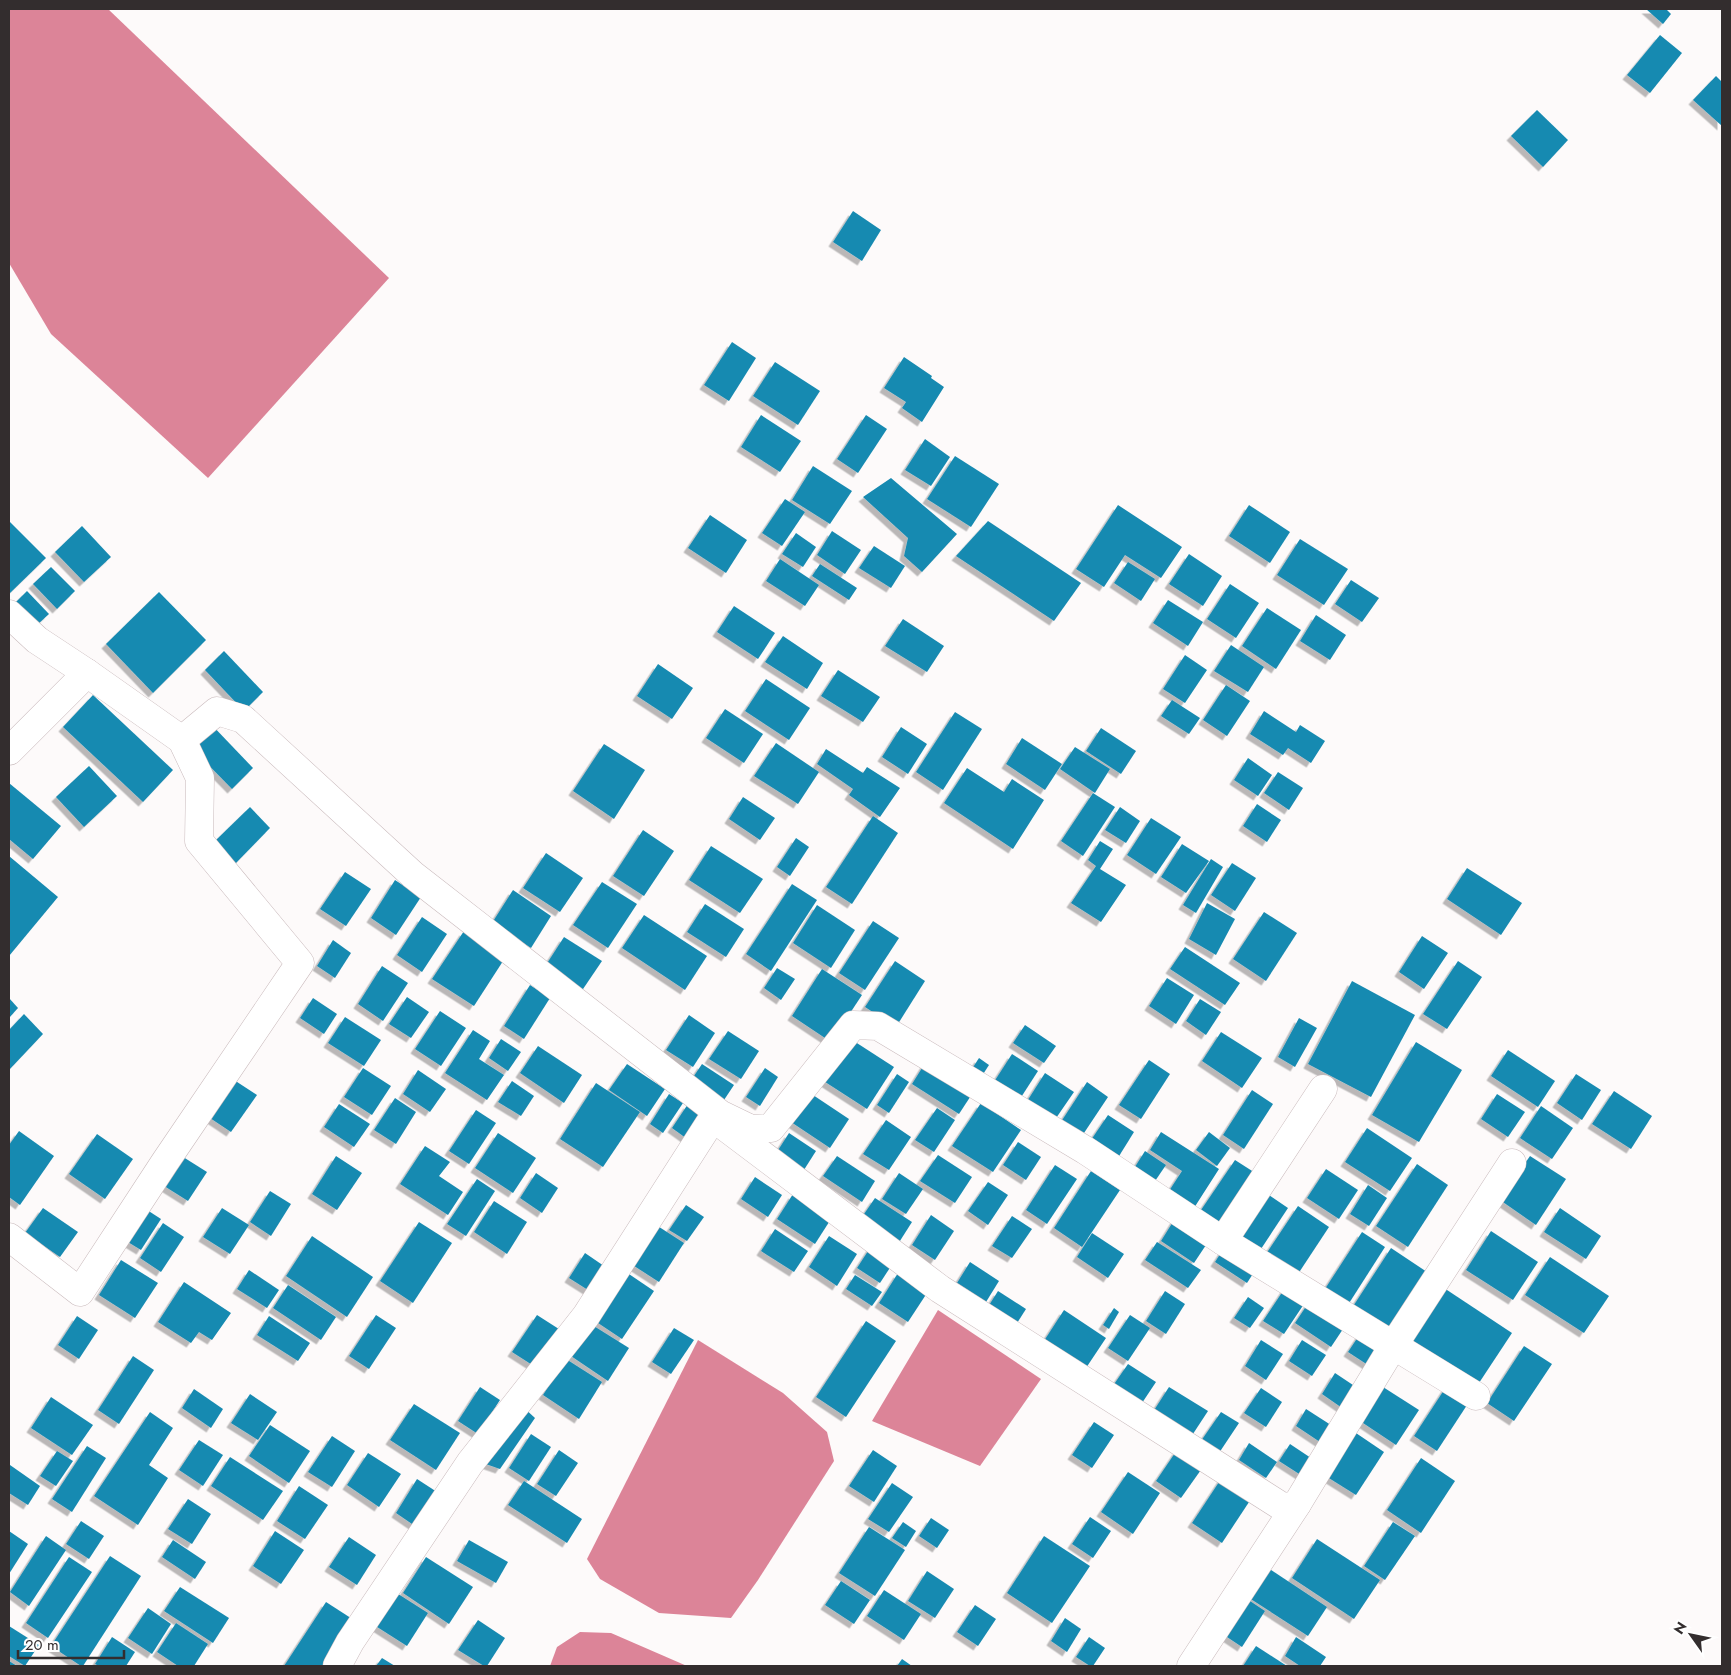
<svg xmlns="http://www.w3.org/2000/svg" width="1731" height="1675" font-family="Jost,sans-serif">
<defs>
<filter id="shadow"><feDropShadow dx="-4.5" dy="4.5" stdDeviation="0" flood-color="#0004"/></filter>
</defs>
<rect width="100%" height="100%" fill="#fdfafa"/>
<g fill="#dc8498">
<polygon points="9,9 108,9 389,278 208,478 51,334 9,263"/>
<polygon points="938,1310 1041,1379 980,1466 872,1421"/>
<polygon points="698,1340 783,1393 827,1432 834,1461 758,1580 731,1618 659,1613 600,1579 587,1559"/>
<polygon points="580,1632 611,1633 687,1666 550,1666 557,1647"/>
</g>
<g fill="#188ab1" filter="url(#shadow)">
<polygon points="1646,9 1666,9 1671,14 1663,24"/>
<polygon points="1660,35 1682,53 1650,93 1627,75"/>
<polygon points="1716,76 1722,82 1722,126 1693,100"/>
<polygon points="1537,110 1568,140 1543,167 1511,136"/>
<polygon points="853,211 881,230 862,261 833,242"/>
<polygon points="732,342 756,358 729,401 704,385"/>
<polygon points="904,357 932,376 931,378 944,387 922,422 902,408 906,402 884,388"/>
<polygon points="775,362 820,391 798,425 753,396"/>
<polygon points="761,415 801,441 780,472 741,447"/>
<polygon points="866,415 887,429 858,473 837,459"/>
<polygon points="925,439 950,457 931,486 905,470"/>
<polygon points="955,456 999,484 971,527 927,499"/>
<polygon points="813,466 852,491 830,524 792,500"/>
<polygon points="891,478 957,534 922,572 904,556 908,538 863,497"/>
<polygon points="785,499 805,512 782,546 762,533"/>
<polygon points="1118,505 1182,547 1161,578 1125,555 1104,587 1076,569"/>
<polygon points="1249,505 1290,532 1270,563 1229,536"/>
<polygon points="710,515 747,540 726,573 688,548"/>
<polygon points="9,521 46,558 9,594"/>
<polygon points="988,521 1081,583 1054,621 956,556"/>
<polygon points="82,526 111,557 84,582 55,552"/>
<polygon points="832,531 861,550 845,574 817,555"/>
<polygon points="796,533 816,547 803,567 782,554"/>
<polygon points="1300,539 1348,569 1324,605 1277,575"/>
<polygon points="874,546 905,566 891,588 859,568"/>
<polygon points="1189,554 1222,576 1203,606 1169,584"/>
<polygon points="780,559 819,585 805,606 766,581"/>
<polygon points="1128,562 1155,579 1141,601 1114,583"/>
<polygon points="820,564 857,588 849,600 812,576"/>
<polygon points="51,567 75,591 57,609 33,584"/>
<polygon points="1351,580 1379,598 1362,622 1335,604"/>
<polygon points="1230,584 1259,603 1236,638 1207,619"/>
<polygon points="27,591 49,614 37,625 16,602"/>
<polygon points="159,592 206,640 153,693 106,644"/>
<polygon points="1168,600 1203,622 1188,646 1153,623"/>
<polygon points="734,606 775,633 758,659 717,632"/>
<polygon points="1267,608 1301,630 1276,669 1242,646"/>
<polygon points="1316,615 1346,635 1330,660 1300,641"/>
<polygon points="903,619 944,646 927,672 885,646"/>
<polygon points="783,636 823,663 807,689 765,662"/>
<polygon points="1231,645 1264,667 1248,692 1214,671"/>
<polygon points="224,651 263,692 244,711 205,670"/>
<polygon points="1185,655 1207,670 1185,703 1163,689"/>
<polygon points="658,664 693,688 672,719 637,696"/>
<polygon points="838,670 880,697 863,722 821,696"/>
<polygon points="766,679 810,708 789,740 745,711"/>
<polygon points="1226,685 1250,701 1227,736 1203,720"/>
<polygon points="93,695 173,770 143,802 63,727"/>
<polygon points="1172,700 1200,718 1189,734 1161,716"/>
<polygon points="725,709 763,734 744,763 706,738"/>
<polygon points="1264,711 1296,732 1300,725 1325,741 1311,763 1288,748 1283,755 1250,734"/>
<polygon points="955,712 982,729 943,790 916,772"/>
<polygon points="209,722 253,768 232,789 187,743"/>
<polygon points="901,727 927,744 908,774 882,757"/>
<polygon points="1101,728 1136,751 1121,774 1086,751"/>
<polygon points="1022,738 1062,764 1045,790 1006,764"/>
<polygon points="776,743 819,772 798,804 754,776"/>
<polygon points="604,744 645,770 614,819 573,791"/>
<polygon points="1075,747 1110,769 1095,793 1060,769"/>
<polygon points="826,749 863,773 867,767 900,788 880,817 849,795 853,789 817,764"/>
<polygon points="1248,758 1272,775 1258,796 1234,780"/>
<polygon points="89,766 117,796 84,827 56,797"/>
<polygon points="967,768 1004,792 1012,779 1044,800 1013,849 944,803"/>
<polygon points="1278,772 1303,788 1289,810 1264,793"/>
<polygon points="9,783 61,826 33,859 9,839"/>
<polygon points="1093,793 1115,807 1083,856 1061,841"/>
<polygon points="743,797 775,818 760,840 729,819"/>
<polygon points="1257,804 1281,820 1267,842 1243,826"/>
<polygon points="250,807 270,828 235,864 214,842"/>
<polygon points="1120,807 1140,821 1126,843 1105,830"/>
<polygon points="873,816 898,833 852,904 826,887"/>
<polygon points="1151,818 1181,837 1156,874 1127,855"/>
<polygon points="643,830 674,851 644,896 613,876"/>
<polygon points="796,838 809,847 790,876 777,867"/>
<polygon points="1100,841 1113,849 1100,869 1126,885 1101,922 1071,903 1096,866 1088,860"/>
<polygon points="1182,844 1209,861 1186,893 1161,877"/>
<polygon points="711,846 763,879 740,913 689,880"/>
<polygon points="546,853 583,878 560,912 523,888"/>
<polygon points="9,856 58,897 9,956"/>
<polygon points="1211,859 1223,867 1196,913 1183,905"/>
<polygon points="1232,863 1256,878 1235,911 1211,895"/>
<polygon points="1467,868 1522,903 1501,935 1447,899"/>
<polygon points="345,872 371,889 346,926 320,909"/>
<polygon points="395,880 421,897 396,935 371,918"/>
<polygon points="602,882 637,904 608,948 573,925"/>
<polygon points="792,884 817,900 771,971 746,954"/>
<polygon points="513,890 551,916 531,948 492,923"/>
<polygon points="1207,903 1235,919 1216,955 1189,939"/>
<polygon points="705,904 744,929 726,957 687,932"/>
<polygon points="817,905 855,930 831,968 793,943"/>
<polygon points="1264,912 1297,933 1266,981 1233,959"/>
<polygon points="644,915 707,956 685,990 622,948"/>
<polygon points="422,917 447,934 422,972 397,955"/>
<polygon points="873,921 899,938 865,990 839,973"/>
<polygon points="464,931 505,958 474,1006 432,979"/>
<polygon points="1422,936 1448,953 1424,989 1399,972"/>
<polygon points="564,937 602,961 581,992 544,968"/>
<polygon points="333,940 351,953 335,978 317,966"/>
<polygon points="1185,947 1240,983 1225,1005 1170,969"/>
<polygon points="895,961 925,981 896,1027 865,1007"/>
<polygon points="1458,961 1482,977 1447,1029 1423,1014"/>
<polygon points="382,966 408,983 383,1021 358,1004"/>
<polygon points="777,968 795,979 781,1000 764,988"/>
<polygon points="822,969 862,995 831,1042 792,1016"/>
<polygon points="1167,978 1194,995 1176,1024 1149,1006"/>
<polygon points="1352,981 1415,1015 1371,1097 1308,1064"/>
<polygon points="530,985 550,998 524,1039 504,1026"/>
<polygon points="407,997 429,1012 411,1038 389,1024"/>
<polygon points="9,998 18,1008 9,1018"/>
<polygon points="313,998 337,1014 324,1034 300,1018"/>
<polygon points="1200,999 1221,1012 1206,1035 1186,1021"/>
<polygon points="440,1011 466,1028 441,1066 415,1049"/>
<polygon points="24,1014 43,1034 9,1070 9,1030"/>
<polygon points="689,1015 715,1033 693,1067 666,1050"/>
<polygon points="345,1017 381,1040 364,1066 328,1043"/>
<polygon points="1299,1018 1317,1028 1295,1067 1278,1057"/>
<polygon points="1025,1025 1056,1046 1044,1063 1013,1043"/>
<polygon points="473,1030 490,1041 479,1059 504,1075 487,1100 445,1073"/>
<polygon points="728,1031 759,1051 741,1079 709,1059"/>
<polygon points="1221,1032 1262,1058 1242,1088 1202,1061"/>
<polygon points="846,1036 894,1067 867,1109 819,1078"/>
<polygon points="501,1039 521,1052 508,1071 489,1058"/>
<polygon points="1416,1042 1462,1070 1419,1142 1372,1115"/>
<polygon points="538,1046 582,1075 564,1103 520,1073"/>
<polygon points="1508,1050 1555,1081 1538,1107 1491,1076"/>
<polygon points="1012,1054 1038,1071 1018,1102 992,1085"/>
<polygon points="979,1058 989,1065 978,1082 968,1075"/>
<polygon points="927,1060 974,1091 959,1114 912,1084"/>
<polygon points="1149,1060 1170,1074 1141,1119 1119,1105"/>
<polygon points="627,1064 665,1089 647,1116 609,1090"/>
<polygon points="702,1064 734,1085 720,1106 688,1085"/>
<polygon points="363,1068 391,1086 372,1115 344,1097"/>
<polygon points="765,1068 778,1077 760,1106 746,1097"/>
<polygon points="418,1070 446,1089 430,1112 403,1094"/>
<polygon points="1045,1073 1074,1092 1052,1124 1024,1106"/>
<polygon points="897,1074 909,1082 889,1113 877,1105"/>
<polygon points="1576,1074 1601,1090 1582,1120 1557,1103"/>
<polygon points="231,1078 257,1095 231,1132 207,1116"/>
<polygon points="512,1081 534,1096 521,1116 498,1102"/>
<polygon points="1087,1082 1108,1097 1078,1142 1057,1128"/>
<polygon points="596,1083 640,1112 603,1167 560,1139"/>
<polygon points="804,1089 849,1119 830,1148 785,1118"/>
<polygon points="1252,1090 1273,1104 1244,1149 1223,1135"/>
<polygon points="1614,1091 1652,1116 1631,1149 1592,1124"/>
<polygon points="669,1094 683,1103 663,1133 650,1124"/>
<polygon points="1497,1094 1525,1112 1508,1137 1481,1119"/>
<polygon points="395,1098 416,1112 396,1144 374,1130"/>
<polygon points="981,1103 1021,1130 993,1172 952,1146"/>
<polygon points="339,1104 370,1124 354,1147 324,1127"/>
<polygon points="688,1104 707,1116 690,1141 672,1128"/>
<polygon points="1541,1106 1573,1128 1552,1159 1520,1138"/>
<polygon points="937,1108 955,1120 934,1152 915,1140"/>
<polygon points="476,1110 496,1123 469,1164 449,1151"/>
<polygon points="1108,1115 1134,1132 1116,1161 1089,1143"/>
<polygon points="886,1120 911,1137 889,1170 863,1154"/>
<polygon points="1367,1128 1412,1158 1390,1191 1345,1162"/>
<polygon points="19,1131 54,1156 20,1205 9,1197 9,1145"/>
<polygon points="1161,1132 1219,1169 1194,1208 1169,1191 1182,1171 1150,1150"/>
<polygon points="1209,1132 1230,1148 1217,1166 1196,1150"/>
<polygon points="498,1133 536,1158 513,1193 475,1168"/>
<polygon points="789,1133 816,1151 802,1173 775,1155"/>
<polygon points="97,1134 133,1159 105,1199 69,1174"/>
<polygon points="1018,1142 1041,1157 1026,1180 1003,1165"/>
<polygon points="425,1146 450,1162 439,1176 463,1192 448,1215 400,1184"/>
<polygon points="1145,1151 1166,1165 1153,1184 1133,1170"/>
<polygon points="180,1155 207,1172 188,1201 161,1184"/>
<polygon points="938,1155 972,1177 955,1203 920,1181"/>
<polygon points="336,1156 362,1173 337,1210 312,1194"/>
<polygon points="837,1156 875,1181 862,1202 823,1176"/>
<polygon points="1530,1156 1566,1179 1536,1225 1500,1200"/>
<polygon points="1235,1160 1260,1176 1224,1230 1199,1213"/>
<polygon points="1417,1164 1448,1185 1408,1247 1376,1226"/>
<polygon points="1055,1165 1077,1179 1047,1224 1026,1210"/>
<polygon points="1326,1169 1358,1190 1339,1219 1307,1198"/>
<polygon points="1091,1171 1120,1190 1082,1247 1054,1228"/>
<polygon points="536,1173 558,1188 542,1213 520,1198"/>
<polygon points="899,1173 923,1189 906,1214 882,1199"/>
<polygon points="755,1177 782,1195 768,1217 741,1199"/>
<polygon points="477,1179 495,1191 466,1236 447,1224"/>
<polygon points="988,1182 1008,1195 988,1225 968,1211"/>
<polygon points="1368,1185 1387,1198 1369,1226 1350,1214"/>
<polygon points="1260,1189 1288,1208 1259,1252 1231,1234"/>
<polygon points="270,1191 291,1204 271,1236 250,1222"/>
<polygon points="793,1194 831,1219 815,1244 777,1219"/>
<polygon points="875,1198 912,1222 898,1244 860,1220"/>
<polygon points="494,1201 527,1222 507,1254 474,1232"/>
<polygon points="686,1205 704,1217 687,1241 669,1230"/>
<polygon points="1298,1206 1329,1227 1298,1274 1266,1254"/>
<polygon points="43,1208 78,1232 60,1257 25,1233"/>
<polygon points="144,1208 161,1219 141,1250 123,1239"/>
<polygon points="222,1208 249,1225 230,1254 203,1237"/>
<polygon points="1560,1208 1601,1236 1586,1259 1544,1232"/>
<polygon points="931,1215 954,1231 935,1260 912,1245"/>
<polygon points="1012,1216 1032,1229 1012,1258 992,1246"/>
<polygon points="1176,1217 1210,1239 1194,1263 1161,1241"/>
<polygon points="419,1222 452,1243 413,1303 380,1281"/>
<polygon points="163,1223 184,1237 161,1272 140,1258"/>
<polygon points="653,1223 684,1243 659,1282 628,1262"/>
<polygon points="775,1229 808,1251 794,1272 761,1251"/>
<polygon points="1491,1231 1538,1262 1513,1300 1466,1270"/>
<polygon points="1362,1232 1385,1247 1346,1308 1323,1292"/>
<polygon points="1092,1233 1124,1254 1108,1278 1077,1257"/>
<polygon points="312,1236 373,1277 347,1317 286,1276"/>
<polygon points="829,1236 857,1254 837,1286 809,1267"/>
<polygon points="1157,1242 1201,1270 1188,1288 1145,1260"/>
<polygon points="872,1245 895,1260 880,1283 857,1268"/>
<polygon points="1226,1245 1258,1266 1247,1283 1215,1262"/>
<polygon points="1391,1248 1427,1272 1388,1332 1352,1308"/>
<polygon points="585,1253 604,1266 588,1290 569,1278"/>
<polygon points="1550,1257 1609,1296 1584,1333 1525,1295"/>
<polygon points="121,1260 158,1283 135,1318 99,1295"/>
<polygon points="970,1262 999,1281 986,1302 957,1283"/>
<polygon points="249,1270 279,1290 267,1308 237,1289"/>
<polygon points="623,1270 654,1291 622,1339 592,1319"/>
<polygon points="898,1273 927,1293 908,1322 879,1303"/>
<polygon points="855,1275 882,1292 872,1306 846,1289"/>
<polygon points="184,1282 231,1313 212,1340 199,1332 191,1343 158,1322"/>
<polygon points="288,1285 336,1317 321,1340 273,1308"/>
<polygon points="1285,1288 1306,1301 1284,1334 1263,1321"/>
<polygon points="1444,1288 1512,1333 1477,1386 1409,1341"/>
<polygon points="998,1291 1026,1309 1014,1328 986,1310"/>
<polygon points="1165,1291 1185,1304 1166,1334 1146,1321"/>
<polygon points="1248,1297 1264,1308 1250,1328 1234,1318"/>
<polygon points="1309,1302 1345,1326 1331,1347 1295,1323"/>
<polygon points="1114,1308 1119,1312 1109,1329 1103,1325"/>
<polygon points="1064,1310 1106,1338 1084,1371 1042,1344"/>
<polygon points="376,1315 396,1328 369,1369 349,1356"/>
<polygon points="537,1315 562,1331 537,1368 512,1352"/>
<polygon points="1130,1315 1150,1328 1128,1361 1108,1348"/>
<polygon points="77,1316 98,1330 79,1359 58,1345"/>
<polygon points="269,1316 310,1343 298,1361 257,1335"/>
<polygon points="866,1321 896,1341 846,1417 816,1397"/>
<polygon points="589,1323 629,1348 608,1381 568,1354"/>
<polygon points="674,1328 694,1340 671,1374 652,1362"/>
<polygon points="1362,1331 1385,1346 1371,1367 1348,1352"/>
<polygon points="1261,1340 1283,1354 1266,1380 1245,1366"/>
<polygon points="1302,1340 1326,1355 1312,1376 1289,1361"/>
<polygon points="1524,1346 1552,1364 1514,1421 1487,1403"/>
<polygon points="133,1356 154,1370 119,1424 98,1410"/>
<polygon points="566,1359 602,1382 579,1419 543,1395"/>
<polygon points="1128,1364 1156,1382 1138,1409 1110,1390"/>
<polygon points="1335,1373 1359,1389 1345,1410 1322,1394"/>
<polygon points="480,1387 500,1400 478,1434 458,1421"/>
<polygon points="1169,1387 1208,1411 1189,1440 1151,1415"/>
<polygon points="1383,1387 1419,1410 1396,1445 1360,1421"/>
<polygon points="1446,1387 1469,1402 1437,1451 1414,1436"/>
<polygon points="1261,1388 1282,1402 1266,1427 1244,1413"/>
<polygon points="194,1389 223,1409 211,1428 182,1408"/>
<polygon points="250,1394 277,1412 258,1440 231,1423"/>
<polygon points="51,1397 93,1425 72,1455 31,1428"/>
<polygon points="414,1404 460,1433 436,1470 390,1440"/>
<polygon points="523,1407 535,1418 500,1469 480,1462"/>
<polygon points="1306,1409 1334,1427 1323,1444 1296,1426"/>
<polygon points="150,1412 173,1428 149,1465 168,1478 138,1525 94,1496"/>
<polygon points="1221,1412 1239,1423 1219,1453 1201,1441"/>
<polygon points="1094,1422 1114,1435 1092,1468 1072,1455"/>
<polygon points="270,1425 310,1451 289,1483 249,1456"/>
<polygon points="1353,1431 1384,1452 1356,1495 1324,1475"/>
<polygon points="531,1434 551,1447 529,1481 509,1468"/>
<polygon points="332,1436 355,1451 332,1487 308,1472"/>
<polygon points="199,1440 223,1455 203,1486 179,1470"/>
<polygon points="1249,1443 1277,1462 1266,1478 1239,1460"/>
<polygon points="1290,1444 1317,1462 1307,1479 1279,1461"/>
<polygon points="87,1446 106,1458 72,1512 52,1499"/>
<polygon points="559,1450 578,1463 556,1496 537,1484"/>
<polygon points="873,1450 897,1466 874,1502 849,1486"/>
<polygon points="1177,1450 1203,1467 1181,1498 1156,1481"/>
<polygon points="57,1451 73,1461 56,1486 40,1476"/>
<polygon points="368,1453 401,1474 379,1507 347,1485"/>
<polygon points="230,1457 283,1491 263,1520 211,1486"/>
<polygon points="1421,1458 1455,1481 1421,1533 1387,1510"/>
<polygon points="10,1465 40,1486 28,1505 9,1493"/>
<polygon points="1128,1472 1160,1493 1133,1534 1101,1512"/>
<polygon points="1223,1476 1253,1496 1222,1543 1192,1523"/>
<polygon points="417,1479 437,1492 415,1526 396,1513"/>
<polygon points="524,1481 582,1519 567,1543 508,1505"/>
<polygon points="892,1483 913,1497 889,1532 868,1519"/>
<polygon points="299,1486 328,1505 305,1539 277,1521"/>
<polygon points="188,1499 211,1514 192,1544 168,1529"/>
<polygon points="1090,1517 1111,1531 1093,1558 1072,1544"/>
<polygon points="931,1518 949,1530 937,1548 919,1536"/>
<polygon points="81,1521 104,1536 89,1559 66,1544"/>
<polygon points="903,1522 916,1531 906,1547 892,1538"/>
<polygon points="1393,1522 1415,1536 1385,1580 1364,1566"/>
<polygon points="869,1527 905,1550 875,1596 839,1573"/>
<polygon points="9,1531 28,1544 9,1574"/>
<polygon points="275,1531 304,1550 281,1584 253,1566"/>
<polygon points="46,1536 66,1550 29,1606 10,1592"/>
<polygon points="1044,1536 1090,1566 1052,1623 1007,1593"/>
<polygon points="349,1537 376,1555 357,1585 329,1567"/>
<polygon points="1317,1539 1380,1580 1354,1619 1292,1578"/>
<polygon points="173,1540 206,1562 195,1579 162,1557"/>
<polygon points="469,1540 508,1562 496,1583 457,1561"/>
<polygon points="110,1556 141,1576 83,1666 81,1666 51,1646"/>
<polygon points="69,1557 92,1572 48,1638 26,1623"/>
<polygon points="426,1557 473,1587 449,1624 403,1593"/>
<polygon points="1262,1564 1327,1607 1308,1636 1243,1594"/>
<polygon points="927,1571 954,1589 935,1618 908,1601"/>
<polygon points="841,1581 870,1600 854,1624 825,1605"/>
<polygon points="180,1587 229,1618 213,1643 164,1611"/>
<polygon points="884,1590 921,1614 904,1640 867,1616"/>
<polygon points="395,1592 428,1613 407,1646 374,1625"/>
<polygon points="1241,1595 1265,1611 1242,1647 1218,1631"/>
<polygon points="326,1602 357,1622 328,1666 284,1666"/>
<polygon points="975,1605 996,1619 978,1646 957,1632"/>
<polygon points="148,1608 171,1624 152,1654 128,1638"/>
<polygon points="1065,1618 1081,1629 1067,1652 1051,1641"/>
<polygon points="478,1620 505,1638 487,1666 484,1666 458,1650"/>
<polygon points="176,1623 208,1644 194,1666 178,1666 157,1652"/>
<polygon points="9,1626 39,1645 25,1666 9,1656"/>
<polygon points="112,1637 135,1652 126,1666 99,1666 95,1664"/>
<polygon points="1089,1637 1105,1648 1093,1666 1090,1666 1076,1657"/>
<polygon points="1296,1637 1326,1657 1320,1666 1300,1666 1285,1656"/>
<polygon points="1256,1646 1287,1666 1243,1666"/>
<polygon points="382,1658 395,1666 376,1666"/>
<polygon points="902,1659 912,1666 897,1666"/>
<polygon points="9,1661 17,1666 9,1666"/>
</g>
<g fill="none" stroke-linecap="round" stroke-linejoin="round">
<g stroke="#c9babc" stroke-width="29">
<g id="minor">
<polyline points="9,614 37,640 87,673 182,740 200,778 199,841 300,963 165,1162 80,1292 9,1237"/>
<polyline points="182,740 217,711 243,719 413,875 720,1114 751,1129 771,1128 853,1025 878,1026 1085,1150 1223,1241 1476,1396"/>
<polyline points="9,751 87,673"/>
<polyline points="1223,1241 1323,1089"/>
<polyline points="337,1666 350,1642 470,1463 586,1316 709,1124 713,1123 720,1123 940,1289 1281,1506 1291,1507 1297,1504 1393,1346 1512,1163"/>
<polyline points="1191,1666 1297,1504"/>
</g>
</g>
<use href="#minor" stroke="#fff" stroke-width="28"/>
</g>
<rect width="1731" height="1675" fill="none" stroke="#332d2e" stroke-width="20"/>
<g transform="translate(1691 1635) rotate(303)" stroke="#ffffff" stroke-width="4" paint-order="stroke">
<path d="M0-4L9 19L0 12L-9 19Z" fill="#332d2e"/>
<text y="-8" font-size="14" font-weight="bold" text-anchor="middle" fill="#332d2e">N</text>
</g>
<path d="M18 1650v8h106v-8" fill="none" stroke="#332d2e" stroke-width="2.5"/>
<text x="25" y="1650" font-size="15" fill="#332d2e" stroke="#ffffff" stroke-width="4" paint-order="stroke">20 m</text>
</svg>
